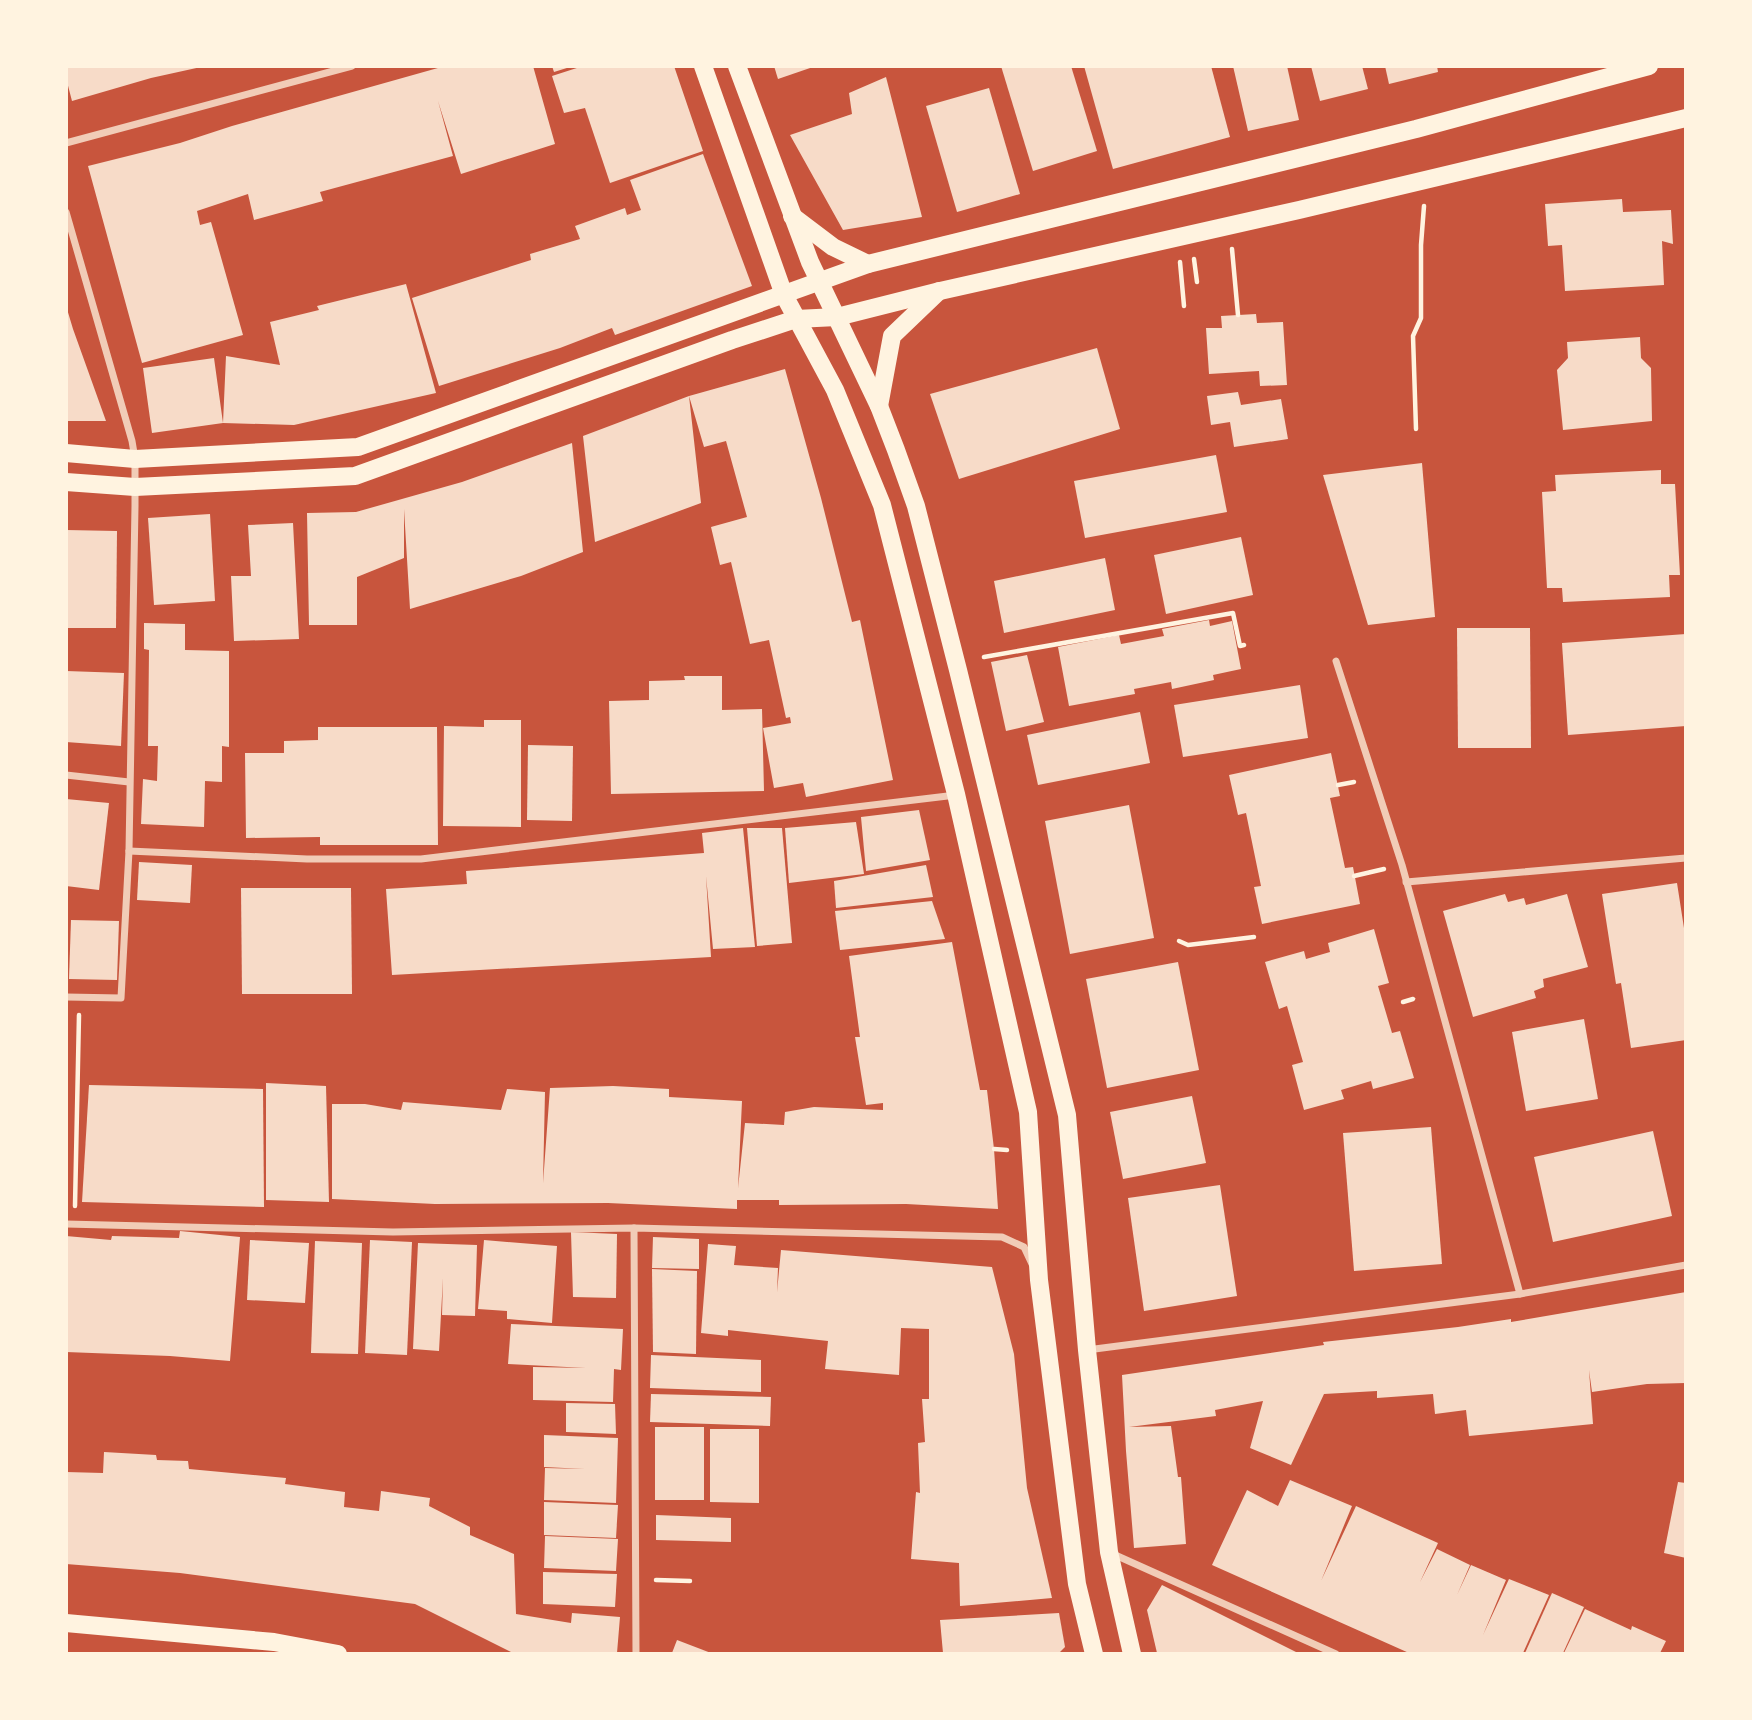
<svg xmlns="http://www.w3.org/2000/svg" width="1752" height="1720" font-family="'Open Sans',sans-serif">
<rect width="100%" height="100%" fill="#c8553d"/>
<g fill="#f7dbc8">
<polygon points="66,66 201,66 201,67 151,78 72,101 66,78"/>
<polygon points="445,66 533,66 555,144 461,174 438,101 453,156 320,192 323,201 254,220 248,194 197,211 200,225 211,222 243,335 142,363 88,166 180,143 232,126"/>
<polygon points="552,66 569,66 570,67 554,72"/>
<polygon points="583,66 674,66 703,151 610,183 585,108 564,113 552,76"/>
<polygon points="774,66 813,66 813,67 778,79"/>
<polygon points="1001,66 1071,66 1097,151 1033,171"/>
<polygon points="1084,66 1211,66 1230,137 1113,169"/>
<polygon points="1233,66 1287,66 1299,120 1248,131"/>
<polygon points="1311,66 1362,66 1368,89 1320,101"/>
<polygon points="1385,66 1437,66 1438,72 1389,84"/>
<polygon points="886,77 922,217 843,230 790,135 852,114 849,93"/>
<polygon points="989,88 1020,194 957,212 926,106"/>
<polygon points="703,154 752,286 615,335 612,328 560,348 439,386 412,298 531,260 530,254 580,239 575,226 625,208 627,215 641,210 630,180"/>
<polygon points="1622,199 1623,212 1671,210 1673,244 1662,241 1664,285 1565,291 1562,245 1548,246 1545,204"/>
<polygon points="406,284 436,393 294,425 223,423 152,433 143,368 214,358 223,423 226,356 280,365 270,322 319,310 317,306"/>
<polygon points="67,309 73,329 106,421 66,421"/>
<polygon points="1256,314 1257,323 1283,322 1287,385 1260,386 1259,371 1209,374 1206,328 1222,328 1221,316"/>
<polygon points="1640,337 1641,358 1651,368 1652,421 1563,430 1557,370 1568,358 1567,342"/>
<polygon points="1097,348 1120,429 959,479 930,394"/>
<polygon points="785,369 821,498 852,622 860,620 893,780 806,797 803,783 774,788 763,728 791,723 790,717 786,718 769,640 750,644 731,562 720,565 711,527 747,517 726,441 704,447 689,396 701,503 595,542 583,436 689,396"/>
<polygon points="1238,392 1241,405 1281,399 1288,439 1234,447 1230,422 1211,425 1207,396"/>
<polygon points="572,443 583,552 521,576 410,609 404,509 404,558 357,577 357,625 309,625 307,513 356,512 462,482"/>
<polygon points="1216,455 1227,512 1085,538 1074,481"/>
<polygon points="1422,463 1435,617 1368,625 1323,475"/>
<polygon points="1661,470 1661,484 1675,484 1680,575 1669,575 1670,597 1563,602 1562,588 1547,588 1542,492 1556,491 1555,475"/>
<polygon points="210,514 215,601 154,605 148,518"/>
<polygon points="293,523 299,639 234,641 231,576 251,576 248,525"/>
<polygon points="66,530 117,531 116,628 66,628"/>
<polygon points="1241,537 1253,595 1166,614 1154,555"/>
<polygon points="1105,558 1115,610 1004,633 994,581"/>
<polygon points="1209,620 1210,626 1232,621 1241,669 1213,675 1214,680 1172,689 1171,682 1134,689 1135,694 1069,706 1058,647 1119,635 1121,644 1164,636 1162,629"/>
<polygon points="144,623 185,624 185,650 229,651 229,747 222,746 222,782 205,781 204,827 141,824 143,779 157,781 158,746 148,746 149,650 144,649"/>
<polygon points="1457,628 1530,628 1531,748 1458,748"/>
<polygon points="1686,634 1686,726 1568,735 1562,643"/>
<polygon points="1027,655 1044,722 1006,731 991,662"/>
<polygon points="66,671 124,673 121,746 66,742"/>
<polygon points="684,676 722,676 722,710 762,709 764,791 611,794 609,701 649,700 649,681 685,680"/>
<polygon points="1300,685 1308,738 1183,757 1174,705"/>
<polygon points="1140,712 1150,763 1038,785 1027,735"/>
<polygon points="484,720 521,720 521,827 443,826 444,726 484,727"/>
<polygon points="318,727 437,727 438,845 320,845 320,837 246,838 245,753 284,753 284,741 318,740"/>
<polygon points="528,745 573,746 572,821 527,820"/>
<polygon points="1331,753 1340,796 1330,798 1345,868 1353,867 1360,904 1262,924 1254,887 1261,886 1246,813 1238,815 1229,775"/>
<polygon points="66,799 109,803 99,890 66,886"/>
<polygon points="1129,805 1154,938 1070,954 1045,821"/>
<polygon points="919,810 930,860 866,871 861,817"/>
<polygon points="856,822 864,874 789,883 785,828"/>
<polygon points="743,828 755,947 713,949 706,876 711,957 392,975 386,889 467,884 466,871 704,853 702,833"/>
<polygon points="747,828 782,828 792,943 757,946"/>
<polygon points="139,862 192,865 190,903 137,900"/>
<polygon points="926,865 933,897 836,908 834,881"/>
<polygon points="1677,883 1686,941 1686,1040 1631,1048 1621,983 1616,984 1602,894"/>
<polygon points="241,888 351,888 352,994 242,994"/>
<polygon points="1505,894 1508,902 1524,898 1526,905 1567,894 1588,967 1543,979 1544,987 1534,991 1536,998 1473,1017 1443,911"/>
<polygon points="932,901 945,939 840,950 835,911"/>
<polygon points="71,920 119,921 117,980 69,979"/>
<polygon points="1374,929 1389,983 1378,986 1392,1033 1400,1031 1414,1078 1373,1089 1371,1081 1341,1090 1344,1099 1304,1110 1292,1065 1303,1062 1287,1006 1279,1009 1265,962 1304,951 1306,959 1330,952 1328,943"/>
<polygon points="952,942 980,1090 987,1090 994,1149 998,1209 906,1204 779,1205 779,1200 737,1200 737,1209 608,1203 435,1204 332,1199 332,1104 365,1104 401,1110 403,1102 501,1110 507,1089 545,1092 543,1183 550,1088 613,1086 669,1089 669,1097 742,1101 738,1188 745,1123 784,1125 785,1112 814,1107 883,1110 883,1103 866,1105 855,1037 860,1037 849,956"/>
<polygon points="1178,962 1199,1070 1107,1088 1086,979"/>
<polygon points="1584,1019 1598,1099 1526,1111 1512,1032"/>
<polygon points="266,1083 326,1086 329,1202 266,1200"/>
<polygon points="89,1085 263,1089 264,1207 82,1202"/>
<polygon points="1192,1096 1206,1163 1123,1179 1110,1112"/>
<polygon points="1431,1127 1442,1264 1354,1271 1343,1133"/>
<polygon points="1653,1131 1672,1216 1553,1242 1534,1157"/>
<polygon points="1220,1185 1237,1296 1144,1311 1128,1198"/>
<polygon points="180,1231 240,1237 230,1361 170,1356 66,1352 66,1236 111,1240 112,1236 179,1238"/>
<polygon points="571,1232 617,1234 616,1298 573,1297"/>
<polygon points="653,1237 699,1239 699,1269 652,1268"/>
<polygon points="250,1240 309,1243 305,1303 247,1300"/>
<polygon points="370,1240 412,1242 407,1355 365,1353"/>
<polygon points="484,1240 557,1246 552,1323 507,1319 507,1311 478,1309"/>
<polygon points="315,1241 362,1243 358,1354 311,1353"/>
<polygon points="418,1243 477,1245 475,1316 442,1315 443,1278 439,1351 413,1349"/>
<polygon points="708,1244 736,1246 734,1265 778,1268 777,1292 781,1250 992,1267 1014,1354 1027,1488 1052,1598 960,1606 959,1563 911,1559 916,1492 920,1493 918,1443 925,1442 922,1399 929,1399 929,1329 901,1328 899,1375 825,1369 828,1341 728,1330 728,1336 701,1333"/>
<polygon points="652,1269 697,1271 696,1354 653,1352"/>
<polygon points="1686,1292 1686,1383 1647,1384 1592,1392 1589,1370 1593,1424 1469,1436 1466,1410 1435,1414 1433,1394 1377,1398 1377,1391 1324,1394 1291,1465 1250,1448 1263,1401 1215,1410 1216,1416 1129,1427 1171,1426 1178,1477 1181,1477 1186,1544 1134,1548 1126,1451 1122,1375 1324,1345 1323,1342 1458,1327 1511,1319 1511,1322"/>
<polygon points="511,1324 623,1329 621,1370 614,1369 613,1402 533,1400 533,1367 586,1368 508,1364"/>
<polygon points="651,1355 761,1360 761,1392 650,1388"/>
<polygon points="651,1394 771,1397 770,1426 650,1422"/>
<polygon points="566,1403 615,1404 616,1434 566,1432"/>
<rect x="655" y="1427" width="49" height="73"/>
<polygon points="710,1429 759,1429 759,1503 710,1502"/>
<polygon points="544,1435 618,1438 616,1503 544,1500 545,1468 585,1469 544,1467"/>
<polygon points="104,1452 156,1455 157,1460 188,1461 189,1469 286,1478 285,1484 345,1492 344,1507 379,1511 381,1491 430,1498 429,1506 470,1527 470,1535 514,1554 516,1614 571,1623 572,1613 620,1617 617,1653 513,1653 415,1604 180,1573 66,1564 66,1472 103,1473"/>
<polygon points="1290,1480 1352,1506 1321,1581 1356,1506 1438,1543 1420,1582 1437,1549 1470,1565 1457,1595 1471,1565 1506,1580 1483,1635 1509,1579 1549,1595 1523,1653 1409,1653 1212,1565 1247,1490 1278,1506"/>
<polygon points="1678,1482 1686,1483 1686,1558 1664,1553"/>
<polygon points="544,1502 618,1505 616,1538 544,1535"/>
<polygon points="656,1515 731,1518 731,1542 656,1540"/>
<polygon points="545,1536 618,1539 616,1571 544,1568"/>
<polygon points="543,1572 617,1574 615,1607 543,1604"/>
<polygon points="1162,1585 1298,1653 1157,1653 1147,1610"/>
<polygon points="1552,1593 1584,1607 1563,1653 1525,1653"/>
<polygon points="1585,1609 1631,1630 1632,1626 1666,1641 1660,1653 1564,1653"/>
<polygon points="1059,1613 1065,1647 1059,1653 943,1653 940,1620"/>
<polygon points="677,1640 711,1653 672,1653"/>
</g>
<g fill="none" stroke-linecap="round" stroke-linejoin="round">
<g stroke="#fff3e0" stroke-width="4.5">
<polyline points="1232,249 1238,315"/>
<polyline points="1194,259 1197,282"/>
<polyline points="1180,262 1184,306"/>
<polyline points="1416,429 1413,336 1421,318 1421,245 1424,206"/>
<polyline points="984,657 1233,613 1240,646 1244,645"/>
<polyline points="1338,785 1354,782"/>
<polyline points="1354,876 1384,869"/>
<polyline points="1179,941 1188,945 1254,937"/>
<polyline points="1403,1002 1413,999"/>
<polyline points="994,1149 1007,1150"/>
<polyline points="75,1206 79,1015"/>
<polyline points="656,1580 690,1581"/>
</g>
<g stroke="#f1ccb7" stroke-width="7">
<polyline points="66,143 352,66"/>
<polyline points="66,212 132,441 135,459 135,506 129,851 121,998 66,997"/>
<polyline points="1336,661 1402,865 1520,1294"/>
<polyline points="66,775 129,782"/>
<polyline points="129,851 307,859 421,859 956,795"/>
<polyline points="1406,882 1686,858"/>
<polyline points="66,1224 393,1232 634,1228 1002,1237 1024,1247 1032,1264"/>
<polyline points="634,1228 636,1654"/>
<polyline points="1087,1350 1520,1294 1686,1265"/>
<polyline points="1113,1554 1336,1654"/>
</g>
<g stroke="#fff3e0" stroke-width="18">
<polyline points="703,66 784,295 835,390 882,505 956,794 1028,1112 1039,1280 1077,1584 1094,1654"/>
<polyline points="737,66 810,262 879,406 896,450 916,506 958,670 1067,1115 1087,1350 1109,1552 1132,1654"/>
<polyline points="792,216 833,247 868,264"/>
<polyline points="879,406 892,336 939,291"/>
<polyline points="66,453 135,459 358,447 868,264 1416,129 1649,66"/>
<polyline points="66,482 135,487 355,476 732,340 796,319 837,317 940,291 1299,210 1686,118"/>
<polyline points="66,1623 274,1642 338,1654"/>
</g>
</g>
<rect width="1752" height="1720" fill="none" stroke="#fff3e0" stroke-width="136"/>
</svg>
